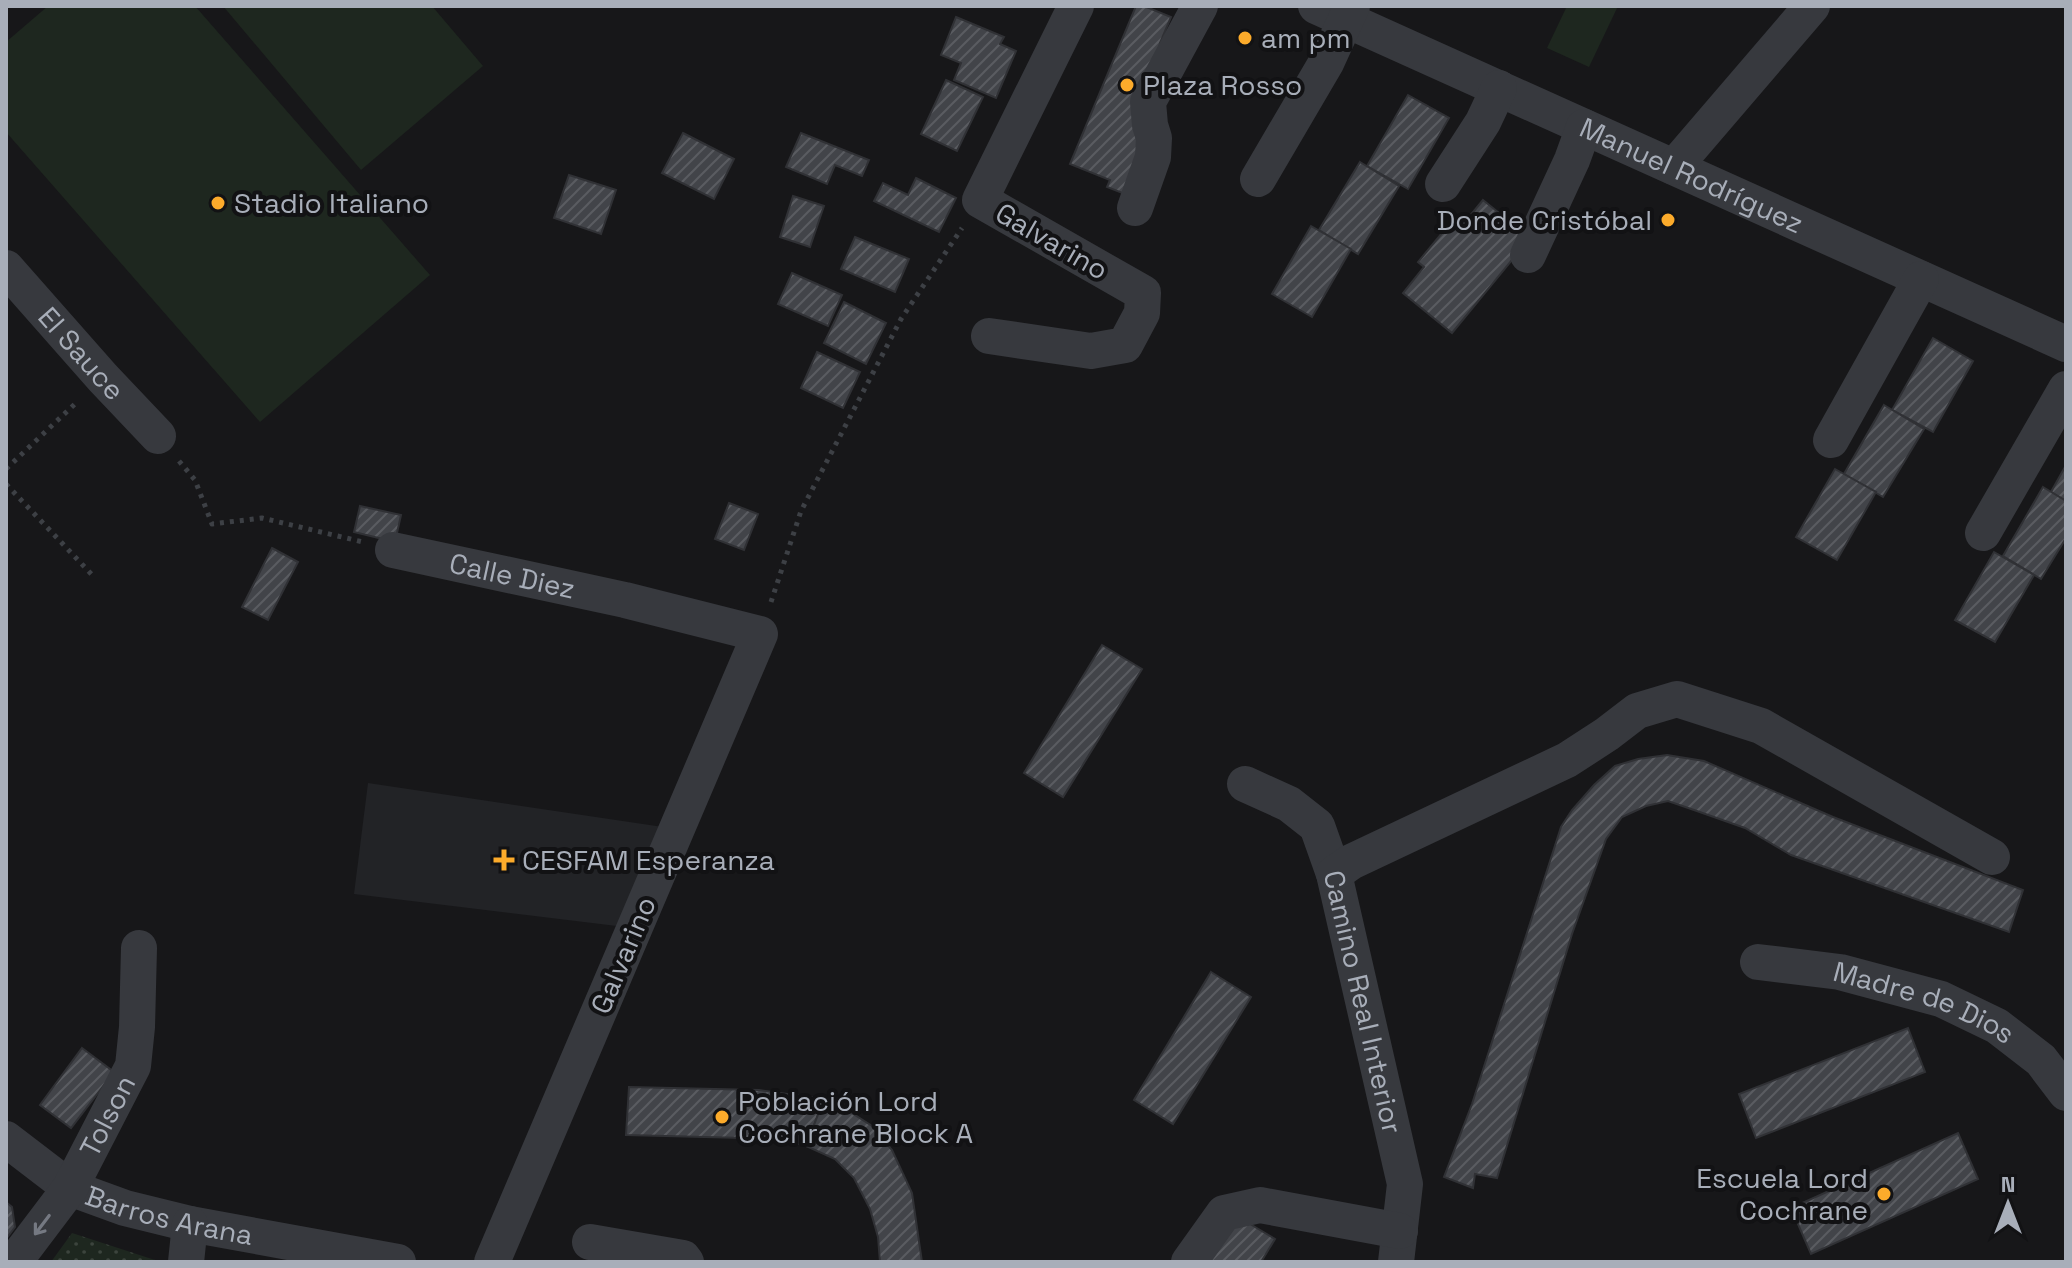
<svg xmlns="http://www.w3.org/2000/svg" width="2072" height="1268" font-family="'Space Grotesk',sans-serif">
<defs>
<pattern id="park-dots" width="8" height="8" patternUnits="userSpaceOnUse" patternTransform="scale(2)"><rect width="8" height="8" fill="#1e271f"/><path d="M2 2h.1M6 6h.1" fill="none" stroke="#3c443d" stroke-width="1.8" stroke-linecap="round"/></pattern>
<pattern id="building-hatch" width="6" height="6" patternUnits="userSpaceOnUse" patternTransform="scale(2)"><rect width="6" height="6" fill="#424449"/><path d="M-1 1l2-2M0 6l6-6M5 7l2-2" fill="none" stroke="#5a5c61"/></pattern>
</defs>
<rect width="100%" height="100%" fill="#171719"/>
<polygon fill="#222326" points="368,783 663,827 625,927 354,894"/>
<polygon fill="url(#park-dots)" points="72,1233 161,1262 51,1262"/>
<g fill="#1e271f">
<polygon points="48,6 195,6 430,275 260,422 6,132 6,42"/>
<polygon points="223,6 432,6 483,66 361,170"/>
<polygon points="1567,6 1618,6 1589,67 1547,48"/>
</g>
<g fill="url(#building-hatch)" stroke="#303135" stroke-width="2">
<polygon points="1136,6 1144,6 1171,17 1160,43 1150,148 1130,196 1107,187 1110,180 1070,164"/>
<polygon points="956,17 1004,37 1000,44 1016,51 996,98 954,80 961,63 941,55"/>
<polygon points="946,80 983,97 957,151 921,134"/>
<polygon points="1408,95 1449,118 1408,189 1367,166"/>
<polygon points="683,133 734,159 714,199 662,173"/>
<polygon points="801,133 869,160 862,176 835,165 827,184 786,167"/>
<polygon points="1360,162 1399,186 1358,254 1319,230"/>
<polygon points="569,175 616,190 601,234 554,218"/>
<polygon points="916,178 956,198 939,232 874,201 883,183 908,195"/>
<polygon points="793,196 824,206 810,247 780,237"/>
<polygon points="1483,200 1530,238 1452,333 1403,293 1424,267 1418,262 1452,221 1460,228"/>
<polygon points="1311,226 1351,249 1312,317 1272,294"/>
<polygon points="855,237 909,259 895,292 841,269"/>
<polygon points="792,273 842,295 828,326 778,304"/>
<polygon points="844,302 886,323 866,364 824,343"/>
<polygon points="1933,338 1973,361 1933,432 1892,410"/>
<polygon points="817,352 860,372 843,408 801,388"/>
<polygon points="1884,405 1924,429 1883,497 1844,474"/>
<polygon points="2066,465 2066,501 2051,492"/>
<polygon points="1835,469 1876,492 1837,560 1796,537"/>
<polygon points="2043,487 2066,501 2066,538 2041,579 2003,556"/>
<polygon points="729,503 758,514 744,550 715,539"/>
<polygon points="360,506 401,515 395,542 354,532"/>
<polygon points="272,548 298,562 268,620 242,607"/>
<polygon points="1994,552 2034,575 1995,642 1955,620"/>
<polygon points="1102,645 1142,669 1063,797 1024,773"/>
<polygon points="1667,755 1704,761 1833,817 2023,890 2009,932 1791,855 1745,828 1694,810 1668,801 1646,806 1622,817 1606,839 1572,934 1497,1178 1475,1174 1473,1188 1444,1177 1472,1104 1561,827 1572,810 1594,785 1615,766 1638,759"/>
<polygon points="1211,972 1251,997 1173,1124 1134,1100"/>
<polygon points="1908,1028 1925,1072 1756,1138 1739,1094"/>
<polygon points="82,1048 114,1072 71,1128 40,1105"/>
<polygon points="629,1087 759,1090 824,1099 806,1146 782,1139 626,1135"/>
<polygon points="824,1099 847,1110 872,1126 892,1150 912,1193 922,1262 880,1262 878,1237 870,1209 854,1178 835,1159 806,1146"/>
<polygon points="1958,1133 1978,1179 1811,1254 1791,1208"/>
<polygon points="6,1202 12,1207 15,1227 6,1239"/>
<polygon points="1235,1215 1275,1239 1261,1262 1206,1262"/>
</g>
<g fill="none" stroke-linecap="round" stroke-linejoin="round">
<g stroke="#3d4045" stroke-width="5" stroke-dasharray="4 6" stroke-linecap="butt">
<polyline points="179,461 195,480 212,524 262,518 363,542"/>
<polyline points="6,469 78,401"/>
<polyline points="6,484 95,578"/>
<polyline points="771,602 801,511 901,319 962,228"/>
</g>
<g stroke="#37393e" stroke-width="36">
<path id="s1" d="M1316,6l750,338"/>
<polyline points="1674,167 1812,6"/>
<polyline points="1258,179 1326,63 1352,6"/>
<polyline points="1443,184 1483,122 1499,88"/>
<polyline points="1135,208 1153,157 1154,138 1150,125 1148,102 1200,6"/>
<polyline points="1528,255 1572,160 1584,127"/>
<path id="s2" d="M6,268l97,110 55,58"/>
<polyline points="989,336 1091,351 1125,345 1142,313 1143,293 980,200 1076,6"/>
<polyline points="1831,440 1921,279"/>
<polyline points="1983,533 2066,389"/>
<path id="s3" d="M393,550l232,50 135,34 -268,628"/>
<path id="s4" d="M1245,784l44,20 28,22 17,48 71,310 -9,78"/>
<polyline points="1334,874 1351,862 1567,760 1607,734 1637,711 1677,699 1761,726 1992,857"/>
<path id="s5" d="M1758,962l82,10 101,27 56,27 44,34 25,33"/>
<path id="s6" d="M6,1139l64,49 55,20 65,16 208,38"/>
<polyline points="590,1242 683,1258 686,1262"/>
<path id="s7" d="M14,1262l56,-74 63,-122 4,-39 2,-79"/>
<polyline points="186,1262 190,1224"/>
<polyline points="1189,1262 1224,1213 1260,1205 1400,1231"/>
</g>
</g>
<defs><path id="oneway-shaft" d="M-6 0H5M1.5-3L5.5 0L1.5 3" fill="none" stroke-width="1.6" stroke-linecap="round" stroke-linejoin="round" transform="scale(2)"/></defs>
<use stroke="#757982" href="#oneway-shaft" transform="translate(42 1225) rotate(127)"/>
<g fill="#fcab2b" stroke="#121214" stroke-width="3">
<circle cx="1245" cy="38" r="8"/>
<circle cx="1127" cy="85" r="8"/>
<circle cx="218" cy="203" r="8"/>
<circle cx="1668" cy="220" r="8"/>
<path d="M500 848h8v8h8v8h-8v8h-8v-8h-8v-8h8z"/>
<circle cx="722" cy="1117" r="8"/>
<circle cx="1884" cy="1194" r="8"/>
</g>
<g text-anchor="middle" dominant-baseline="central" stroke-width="8" stroke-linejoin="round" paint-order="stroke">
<g font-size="28" fill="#a8aeb9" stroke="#121214" text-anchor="start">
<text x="1261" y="38">am pm</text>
<text x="1143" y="85">Plaza Rosso</text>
<text x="234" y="203">Stadio Italiano</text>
<text x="1652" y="220" text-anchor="end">Donde Cristóbal</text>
<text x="522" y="860">CESFAM Esperanza</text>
<text x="738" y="1101">Población Lord<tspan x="738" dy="32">Cochrane Block A</tspan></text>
<text x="1868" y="1178" text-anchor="end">Escuela Lord<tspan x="1868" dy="32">Cochrane</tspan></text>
</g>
<g font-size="28" fill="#a8aeb9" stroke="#121214">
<text stroke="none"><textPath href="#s1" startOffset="412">Manuel Rodríguez</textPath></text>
<text transform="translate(1052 241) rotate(30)">Galvarino</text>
<text stroke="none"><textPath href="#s2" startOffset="114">El Sauce</textPath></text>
<text stroke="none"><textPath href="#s3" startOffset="122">Calle Diez</textPath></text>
<text transform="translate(623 955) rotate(-67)">Galvarino</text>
<text stroke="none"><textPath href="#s4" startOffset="266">Camino Real Interior</textPath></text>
<text stroke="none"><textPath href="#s5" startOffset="172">Madre de Dios</textPath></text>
<text stroke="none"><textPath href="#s7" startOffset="174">Tolson</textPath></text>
<text stroke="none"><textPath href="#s6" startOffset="184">Barros Arana</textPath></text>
</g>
</g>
<rect width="2072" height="1268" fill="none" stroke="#a8aeb9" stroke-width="16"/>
<g transform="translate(2008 1204)" stroke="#121214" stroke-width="6" paint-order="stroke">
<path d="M0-6L14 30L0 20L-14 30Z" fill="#a8aeb9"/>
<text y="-12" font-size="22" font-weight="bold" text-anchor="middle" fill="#a8aeb9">N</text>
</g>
</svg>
